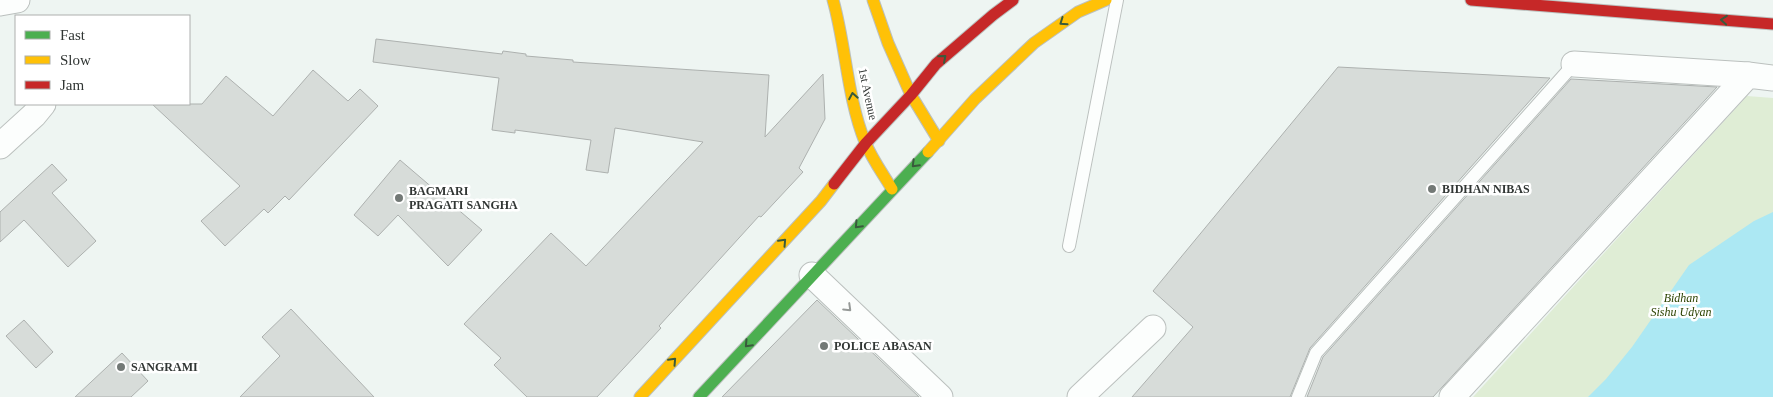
<svg xmlns="http://www.w3.org/2000/svg" width="1773" height="397" font-family="'Times New Roman',serif">
<rect width="100%" height="100%" fill="#eef5f2"/>
<polygon fill="#dfedd5" points="1747,96 1773,98 1773,397 1473,397"/>
<polygon fill="#ace8f3" points="1773,212 1773,397 1588,397 1606,379 1632,347 1689,265 1754,221"/>
<g fill="#d7dcd9" stroke="#adb1af">
<polygon points="376,39 502,54 503,51 526,54 526,56 573,60 573,62 769,75 765,137 823,74 825,119 799,168 803,172 761,217 759,216 659,326 661,328 597,397 527,397 494,365 501,358 464,324 551,233 586,266 703,142 615,128 608,173 586,170 591,140 515,130 515,133 492,130 499,78 373,62"/>
<polygon points="1338,67 1550,78 1310,348 1290,397 1132,397 1193,327 1153,291"/>
<polygon points="313,70 348,101 360,89 378,106 289,200 285,196 268,213 264,209 225,246 201,221 240,186 152,104 202,104 226,76 273,116"/>
<polygon points="1571,79 1717,87 1433,397 1307,397 1323,357"/>
<polygon points="400,160 482,230 448,266 398,215 378,236 354,215"/>
<polygon points="52,164 67,180 52,193 96,241 68,267 24,220 0,242 0,212"/>
<polygon points="817,300 919,397 722,397"/>
<polygon points="291,309 374,397 240,397 280,356 262,337"/>
<polygon points="24,320 53,352 36,368 6,336"/>
<polygon points="122,353 148,381 131,397 75,397"/>
</g>
<g fill="none" stroke-linecap="round" stroke-linejoin="round">
<g stroke="#bbc0be" stroke-width="14">
<g id="lane">
<polyline points="1069,246 1117,0"/>
<polyline points="1298,397 1316,353 1574,64"/>
</g>
</g>
<g stroke="#bbc0be" stroke-width="27">
<g id="street">
<polyline points="0,3 17,0"/>
<polyline points="1574,64 1748,75"/>
<polyline points="0,146 34,115 43,104"/>
<polyline points="812,275 940,397"/>
<polyline points="1080,397 1153,328"/>
<polyline points="1452,397 1748,75 1773,78"/>
</g>
</g>
<g stroke="#bbc0be" stroke-width="13">
<polyline id="fast" points="699,397 928,152"/>
</g>
<g stroke="#bbc0be" stroke-width="13">
<g id="slow">
<path d="M833,0c13,46 14,97 32,142 7,17 18,32 27,47"/>
<polyline points="873,0 888,43 911,95 939,141"/>
<polyline points="928,152 975,99 1034,43 1078,12 1106,0"/>
<polyline points="640,397 821,201 834,184"/>
</g>
</g>
<g stroke="#bbc0be" stroke-width="13">
<g id="jam">
<polyline points="1471,0 1773,24"/>
<polyline points="834,184 866,143 911,95 936,64 993,15 1013,0"/>
</g>
</g>
<use href="#lane" stroke="#fcfefd" stroke-width="12"/>
<use href="#street" stroke="#fcfefd" stroke-width="25"/>
<use href="#fast" stroke="#4caf50" stroke-width="11"/>
<use href="#slow" stroke="#ffc107" stroke-width="11"/>
<use href="#jam" stroke="#c62828" stroke-width="11"/>
</g>
<defs><path id="oneway-chevron" d="M-2-3.5L2.5 0L-2 3.5" fill="none" stroke-width="1.6" stroke-linecap="round" stroke-linejoin="round" transform="scale(1.25)"/></defs>
<g stroke="#395a3c">
<use href="#oneway-chevron" transform="translate(1724 20) rotate(-175)"/>
<use href="#oneway-chevron" transform="translate(1063 22) rotate(145)"/>
<use href="#oneway-chevron" transform="translate(943 58) rotate(-41)"/>
<use href="#oneway-chevron" transform="translate(853 96) rotate(-100)"/>
<use href="#oneway-chevron" transform="translate(915 164) rotate(135)"/>
<use href="#oneway-chevron" transform="translate(858 225) rotate(133)"/>
<use href="#oneway-chevron" transform="translate(783 242) rotate(-47)"/>
<use href="#oneway-chevron" transform="translate(748 344) rotate(133)"/>
<use href="#oneway-chevron" transform="translate(673 361) rotate(-47)"/>
</g>
<use stroke="#969a98" href="#oneway-chevron" transform="translate(848 308) rotate(44)"/>
<g fill="#737976" stroke="#fff" stroke-width="2">
<circle cx="1432" cy="189" r="5"/>
<circle cx="399" cy="198" r="5"/>
<circle cx="824" cy="346" r="5"/>
<circle cx="121" cy="367" r="5"/>
</g>
<g text-anchor="middle" dominant-baseline="central" stroke-width="5" stroke-linejoin="round" paint-order="stroke">
<g font-size="12" fill="#313634" stroke="#fff">
<text transform="translate(868 94) rotate(78)">1st Avenue</text>
</g>
<g font-size="12" font-weight="bold" fill="#313634" stroke="#fff" text-anchor="start">
<text x="1442" y="189">BIDHAN NIBAS</text>
<text x="409" y="191">BAGMARI<tspan x="409" dy="14">PRAGATI SANGHA</tspan></text>
<text x="834" y="346">POLICE ABASAN</text>
<text x="131" y="367">SANGRAMI</text>
</g>
<g font-size="12" font-style="italic" fill="#2b4200" stroke="#fff">
<text x="1681" y="298">Bidhan<tspan x="1681" dy="14">Sishu Udyan</tspan></text>
</g>
</g>
<rect x="15" y="15" width="175" height="90" fill="#ffffff" stroke="#adafae"/>
<rect x="25" y="31" width="25" height="8" fill="#4caf50" stroke="#adafae"/>
<text x="60" y="40" font-size="15" fill="#313634">Fast</text>
<rect x="25" y="56" width="25" height="8" fill="#ffc107" stroke="#adafae"/>
<text x="60" y="65" font-size="15" fill="#313634">Slow</text>
<rect x="25" y="81" width="25" height="8" fill="#c62828" stroke="#adafae"/>
<text x="60" y="90" font-size="15" fill="#313634">Jam</text>
</svg>
